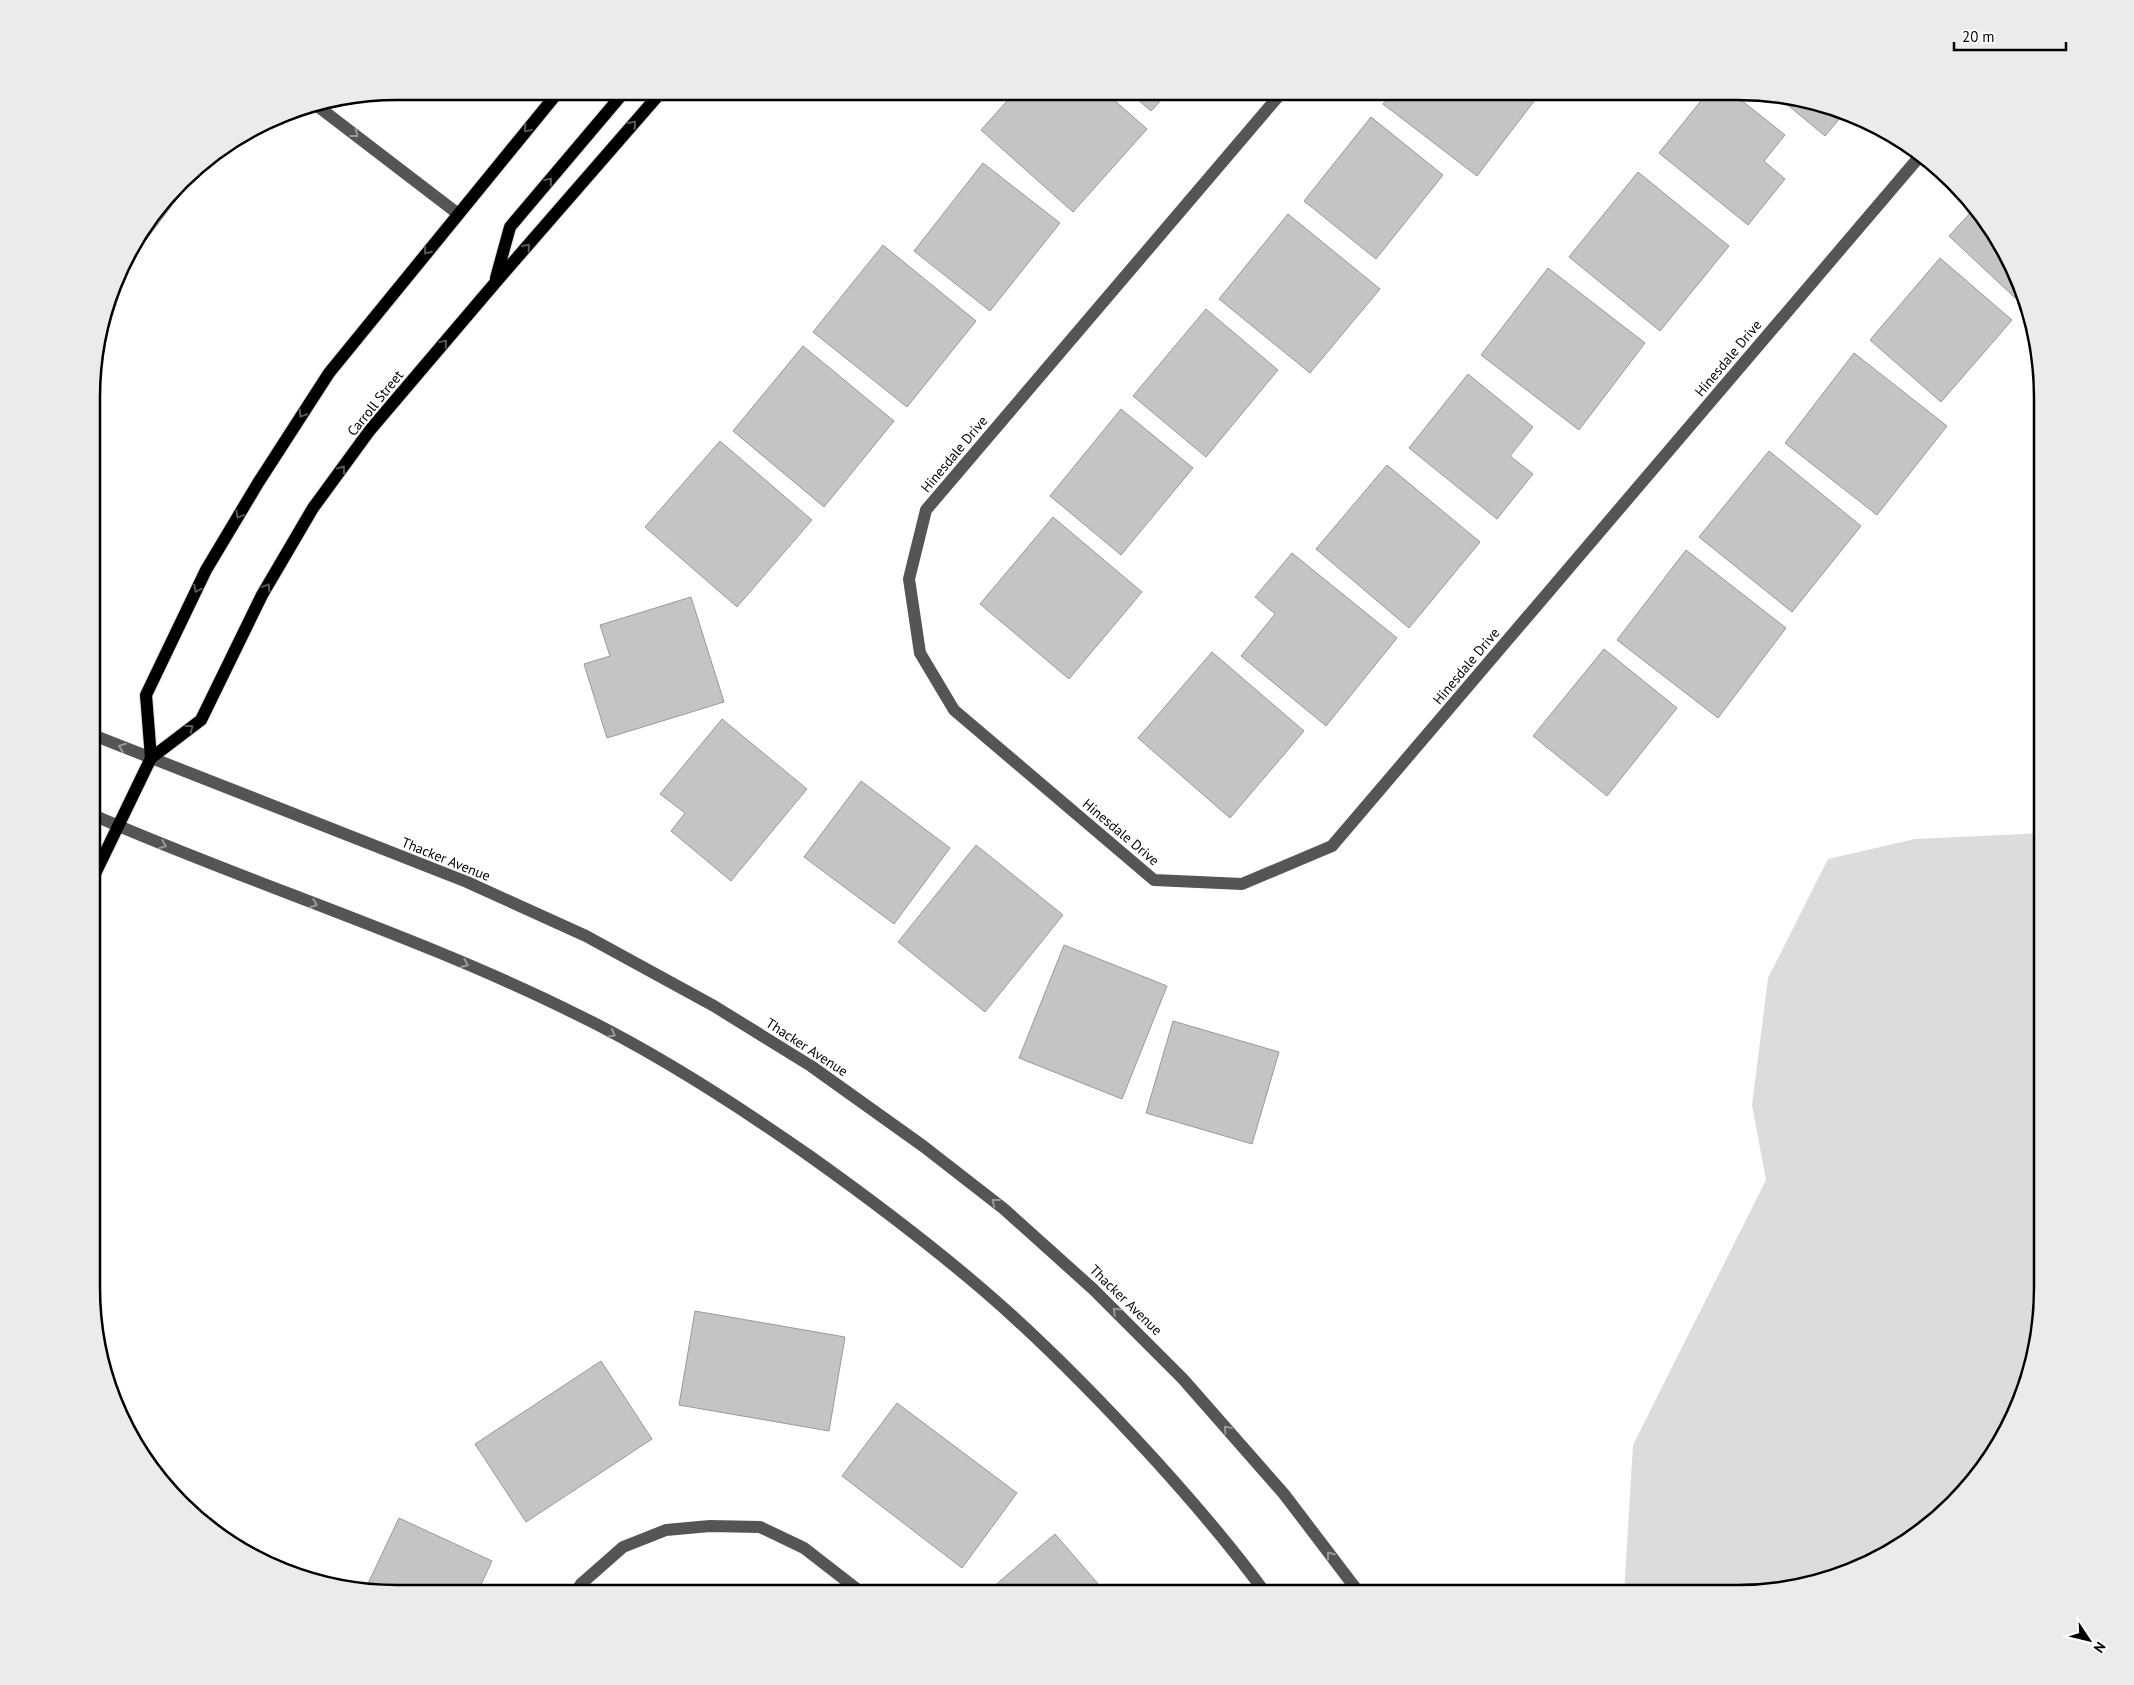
<svg xmlns="http://www.w3.org/2000/svg" width="2134" height="1685" font-family="'PT Sans',sans-serif">
<rect width="100%" height="100%" fill="#fff"/>
<polygon fill="#dcdcdc" points="2042,833 2042,1308 2019,1405 1967,1490 1923,1531 1854,1570 1737,1594 1624,1594 1633,1445 1766,1180 1752,1105 1768,978 1828,859 1915,839"/>
<g fill="#c4c4c4" stroke="#999">
<polygon points="1015,92 1105,92 1147,129 1073,212 981,130"/>
<polygon points="1129,92 1169,92 1151,111"/>
<polygon points="1392,92 1541,92 1477,176 1383,104"/>
<polygon points="1708,92 1731,92 1785,135 1764,161 1785,179 1748,225 1659,153"/>
<polygon points="1778,97 1845,112 1825,136"/>
<polygon points="1371,117 1443,175 1376,259 1304,201"/>
<polygon points="983,163 1060,223 990,311 914,251"/>
<polygon points="195,168 198,171 124,269 132,244"/>
<polygon points="1638,172 1729,246 1660,331 1569,257"/>
<polygon points="1972,211 2011,262 2028,310 1949,236"/>
<polygon points="1288,214 1380,289 1310,373 1219,299"/>
<polygon points="883,245 976,321 907,407 813,332"/>
<polygon points="1940,258 2012,320 1941,402 1870,340"/>
<polygon points="1548,268 1645,343 1579,430 1481,355"/>
<polygon points="1206,309 1278,370 1206,457 1133,396"/>
<polygon points="803,346 894,421 824,507 733,431"/>
<polygon points="1854,353 1947,426 1877,515 1785,443"/>
<polygon points="1468,374 1533,427 1510,456 1533,474 1497,519 1409,448"/>
<polygon points="1121,409 1193,468 1121,555 1050,496"/>
<polygon points="720,441 812,520 737,607 645,527"/>
<polygon points="1769,451 1861,526 1792,612 1699,537"/>
<polygon points="1387,465 1480,542 1409,628 1316,549"/>
<polygon points="1053,517 1142,592 1069,679 980,604"/>
<polygon points="1686,550 1786,628 1718,718 1617,640"/>
<polygon points="1292,553 1397,638 1326,726 1241,656 1275,614 1255,597"/>
<polygon points="691,597 724,702 607,738 584,664 610,656 600,625"/>
<polygon points="1604,649 1677,708 1607,796 1533,736"/>
<polygon points="1212,652 1304,731 1230,818 1138,738"/>
<polygon points="722,719 807,789 731,881 671,831 685,813 660,794"/>
<polygon points="861,781 950,848 894,924 804,857"/>
<polygon points="976,845 1063,915 985,1012 898,942"/>
<polygon points="1064,945 1167,986 1122,1099 1019,1058"/>
<polygon points="1173,1021 1279,1052 1252,1144 1146,1113"/>
<polygon points="695,1311 845,1337 829,1431 679,1405"/>
<polygon points="601,1361 652,1439 526,1522 475,1444"/>
<polygon points="897,1403 1017,1493 962,1568 842,1476"/>
<polygon points="399,1518 492,1561 477,1593 377,1593 365,1590"/>
<polygon points="1055,1534 1106,1593 986,1593"/>
</g>
<g fill="none" stroke-linecap="round" stroke-linejoin="round">
<g stroke="#dbdbdb" stroke-width="14">
<g id="major">
<polyline points="496,278 510,227 625,91"/>
<polyline points="151,758 146,695 206,570 258,483 329,373 559,91"/>
<polyline points="93,878 151,758 201,720 262,595 313,508 370,430 495,283 662,91"/>
</g>
</g>
<g stroke="#555" stroke-width="12">
<polyline points="1282,92 926,510 909,579 920,653 954,710 1154,880 1242,884 1332,846 1920,156"/>
<polyline points="316,105 457,213"/>
<polyline points="93,735 467,882 586,936 714,1006 811,1066 923,1146 1004,1209 1093,1289 1183,1379 1284,1494 1360,1594"/>
<path d="M93,815c160,70 329,122 485,200 82,40 159,90 233,142 59,42 116,85 171,132 62,53 119,112 174,172 38,42 76,86 110,133"/>
<polyline points="575,1593 581,1584 623,1547 666,1530 710,1526 760,1527 804,1548 862,1593"/>
</g>
<use href="#major" stroke="#000" stroke-width="12"/>
</g>
<defs><path id="oneway-chevron" d="M-2-3.5L2.5 0L-2 3.5" fill="none" stroke-width="1.6" stroke-linecap="round" stroke-linejoin="round" transform="scale(1.25)"/></defs>
<g stroke="#595959">
<use href="#oneway-chevron" transform="translate(633 124) rotate(-49)"/>
<use href="#oneway-chevron" transform="translate(527 129) rotate(130)"/>
<use href="#oneway-chevron" transform="translate(549 181) rotate(-50)"/>
<use href="#oneway-chevron" transform="translate(527 247) rotate(-49)"/>
<use href="#oneway-chevron" transform="translate(427 251) rotate(129)"/>
<use href="#oneway-chevron" transform="translate(444 343) rotate(-50)"/>
<use href="#oneway-chevron" transform="translate(302 414) rotate(123)"/>
<use href="#oneway-chevron" transform="translate(342 469) rotate(-54)"/>
<use href="#oneway-chevron" transform="translate(239 515) rotate(121)"/>
<use href="#oneway-chevron" transform="translate(267 587) rotate(-59)"/>
<use href="#oneway-chevron" transform="translate(197 589) rotate(116)"/>
<use href="#oneway-chevron" transform="translate(190 728) rotate(-38)"/>
</g>
<g stroke="#999">
<use href="#oneway-chevron" transform="translate(355 134) rotate(38)"/>
<use href="#oneway-chevron" transform="translate(122 747) rotate(-159)"/>
<use href="#oneway-chevron" transform="translate(163 845) rotate(22)"/>
<use href="#oneway-chevron" transform="translate(314 904) rotate(21)"/>
<use href="#oneway-chevron" transform="translate(465 964) rotate(23)"/>
<use href="#oneway-chevron" transform="translate(612 1034) rotate(29)"/>
<use href="#oneway-chevron" transform="translate(995 1202) rotate(-142)"/>
<use href="#oneway-chevron" transform="translate(1116 1311) rotate(-136)"/>
<use href="#oneway-chevron" transform="translate(1227 1429) rotate(-131)"/>
<use href="#oneway-chevron" transform="translate(1330 1555) rotate(-127)"/>
</g>
<g text-anchor="middle" dominant-baseline="central" stroke-width="4" stroke-linejoin="round" paint-order="stroke">
<g font-size="14" fill="#000" stroke="#fff">
<text transform="translate(1728 358) rotate(-50)">Hinesdale Drive</text>
<text transform="translate(375 403) rotate(-51)">Carroll Street</text>
<text transform="translate(954 454) rotate(-50)">Hinesdale Drive</text>
<text transform="translate(1466 666) rotate(-50)">Hinesdale Drive</text>
<text transform="translate(1121 832) rotate(40)">Hinesdale Drive</text>
<text transform="translate(446 859) rotate(22)">Thacker Avenue</text>
<text transform="translate(807 1047) rotate(33)">Thacker Avenue</text>
<text transform="translate(1126 1300) rotate(44)">Thacker Avenue</text>
</g>
</g>
<path d="M0 0H2134V1685H0ZM397 100H1737A297 297 0 0 1 2034 397V1288A297 297 0 0 1 1737 1585H397A297 297 0 0 1 100 1288V397A297 297 0 0 1 397 100Z" fill="#ebebeb" fill-rule="evenodd"/>
<path fill="none" stroke="#000" stroke-width="2.5" d="M397 100H1737A297 297 0 0 1 2034 397V1288A297 297 0 0 1 1737 1585H397A297 297 0 0 1 100 1288V397A297 297 0 0 1 397 100Z"/>
<g transform="translate(2089 1640) rotate(125)" stroke="#ffffff" stroke-width="4" paint-order="stroke">
<path d="M0-4L9 19L0 12L-9 19Z" fill="#000000"/>
<text y="-8" font-size="14" font-weight="bold" text-anchor="middle" fill="#000000">N</text>
</g>
<path d="M1954 42v8h112v-8" fill="none" stroke="#000000" stroke-width="2.5"/>
<text x="1962" y="42" font-size="15" fill="#000000" stroke="#ffffff" stroke-width="4" paint-order="stroke">20 m</text>
</svg>
